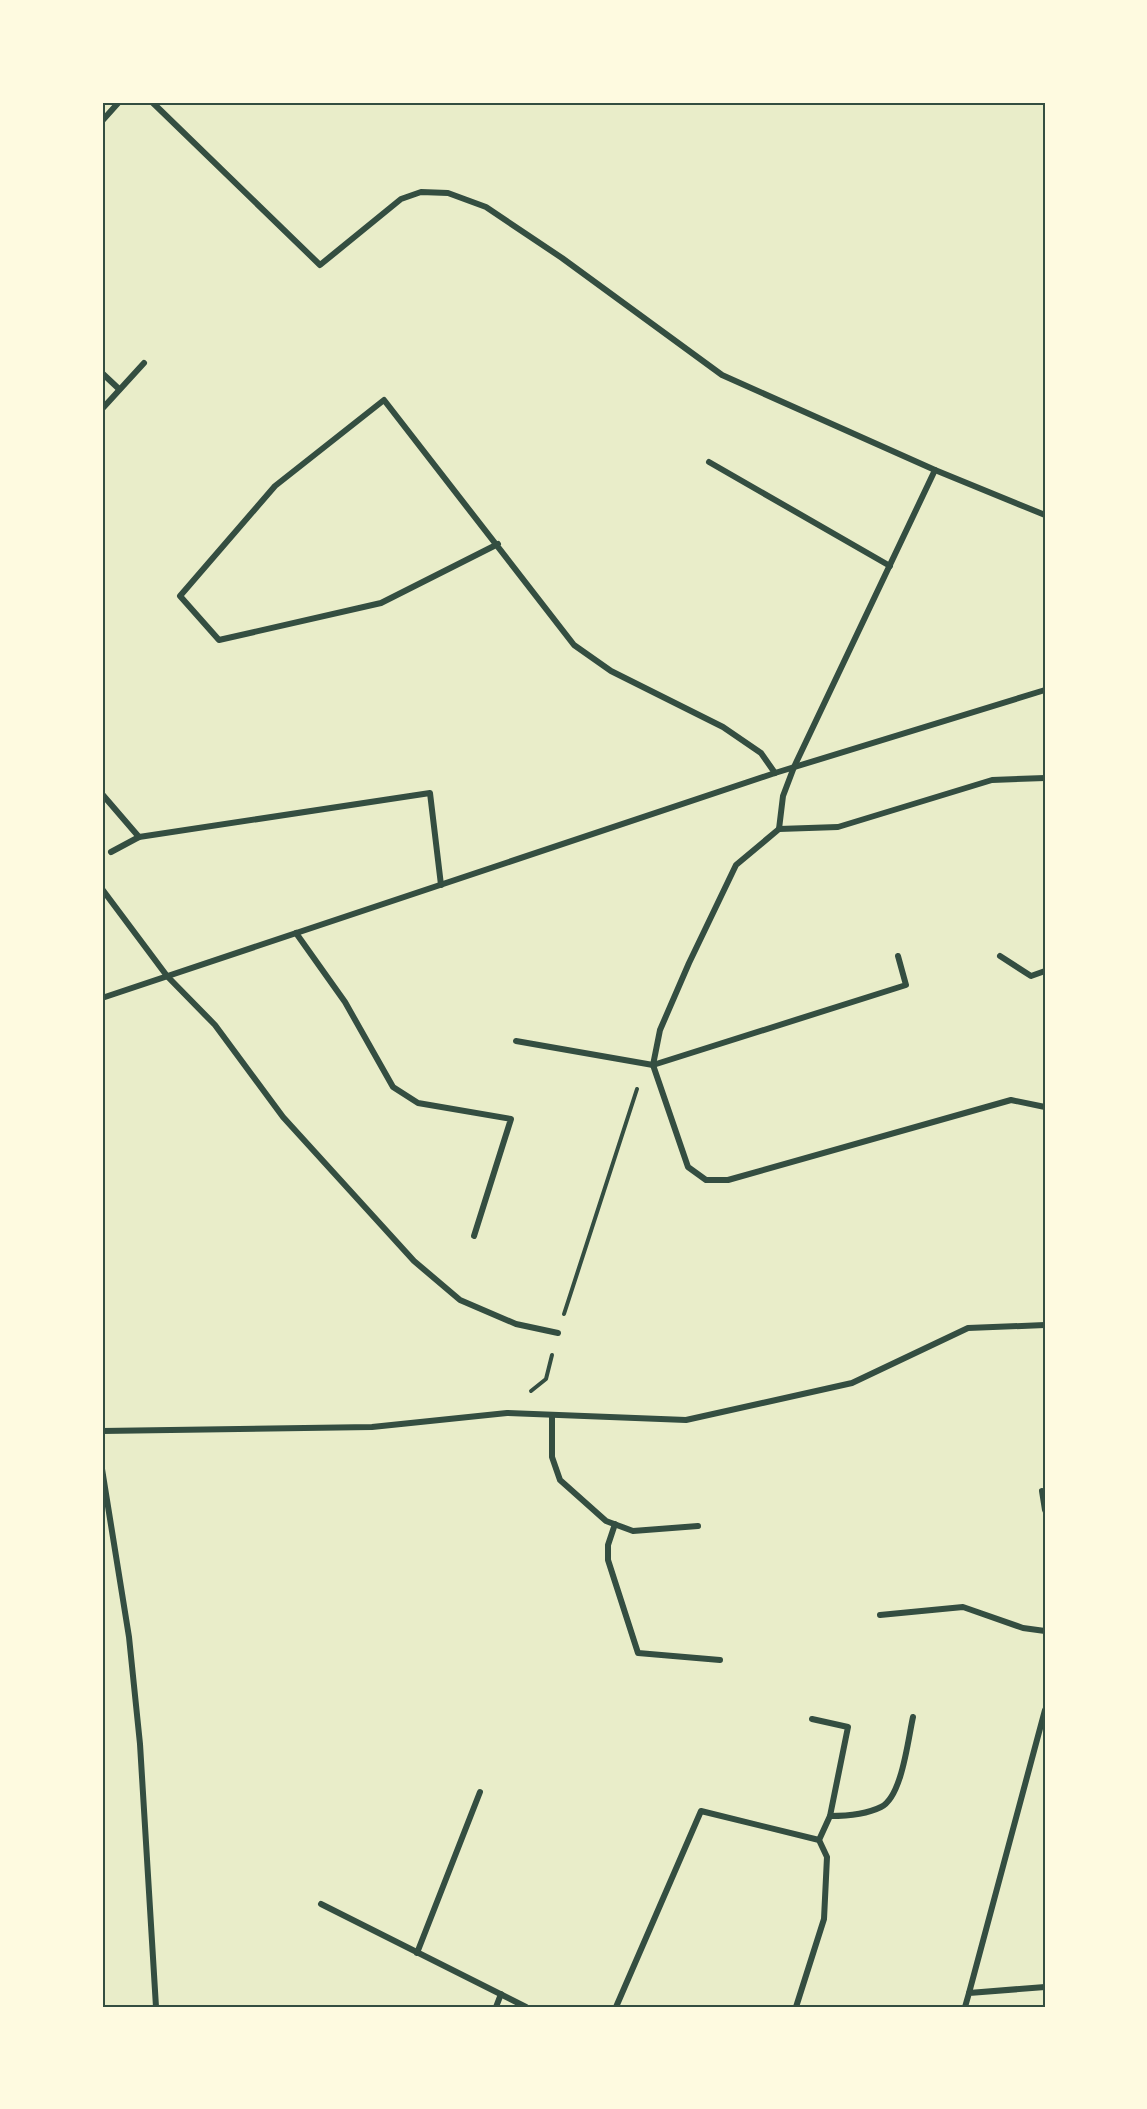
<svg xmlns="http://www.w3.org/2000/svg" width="1147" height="2109" font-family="'Fira Sans',sans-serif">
<rect width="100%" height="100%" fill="#e9edc9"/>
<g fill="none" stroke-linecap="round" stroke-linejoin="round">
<g stroke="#344e41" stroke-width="4">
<polyline points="564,1314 637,1089"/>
<polyline points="531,1391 546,1379 552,1355"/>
</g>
<g stroke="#344e41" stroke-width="6">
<polyline points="152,102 320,265 401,199 421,192 448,193 486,207 562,258 722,375 935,470 1045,515"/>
<polyline points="102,121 119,102"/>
<polyline points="102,373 119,389"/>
<polyline points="102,409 144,363"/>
<polyline points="709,462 890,566"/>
<polyline points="935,470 794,767 783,796 779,829 736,865 689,963 660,1030 653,1065 688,1167 706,1180 728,1180 1011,1100 1045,1107"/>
<polyline points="498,544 381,603 219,640 180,596 275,486 384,400 574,645 611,671 723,727 761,753 775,773"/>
<polyline points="102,794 139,837"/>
<polyline points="779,829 838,827 992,780 1045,778"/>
<polyline points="111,852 139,837 430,793 441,885"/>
<polyline points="102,889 167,976 215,1025 283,1117 414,1261 460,1300 516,1324 558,1333"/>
<polyline points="296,933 345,1002 393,1087 418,1103 511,1119 474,1236"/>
<polyline points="1000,956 1031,976 1045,971"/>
<polyline points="102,998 775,773 1045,690"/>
<polyline points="516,1041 653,1065 906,985 898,956"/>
<polyline points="552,1415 552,1457 560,1480 606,1521 633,1531 698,1526"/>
<polyline points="102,1431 372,1427 507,1413 686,1420 852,1383 968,1328 1045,1325"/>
<polyline points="102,1469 129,1637 140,1744 156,2007"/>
<polyline points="1042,1491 1045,1510"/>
<polyline points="615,1524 608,1545 608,1560 638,1653 720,1660"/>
<polyline points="880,1615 963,1607 1023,1628 1045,1631"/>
<polyline points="812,1719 848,1727 830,1816"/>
<path d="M819,1840l11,-24c17,0 35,-1 51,-9 21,-10 27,-68 32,-90"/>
<polyline points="321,1904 526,2007"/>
<polyline points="417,1953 480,1792"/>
<polyline points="969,1993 1045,1710"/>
<polyline points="496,2007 501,1994"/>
<polyline points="616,2007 701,1811 819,1840 827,1857 824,1919 796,2007"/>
<polyline points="965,2007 969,1993 1045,1987"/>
</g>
</g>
<rect width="1147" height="2109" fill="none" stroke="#fefae0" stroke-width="207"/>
<rect x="104" y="104" width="940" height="1902" fill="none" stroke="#344e41" stroke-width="2"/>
</svg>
